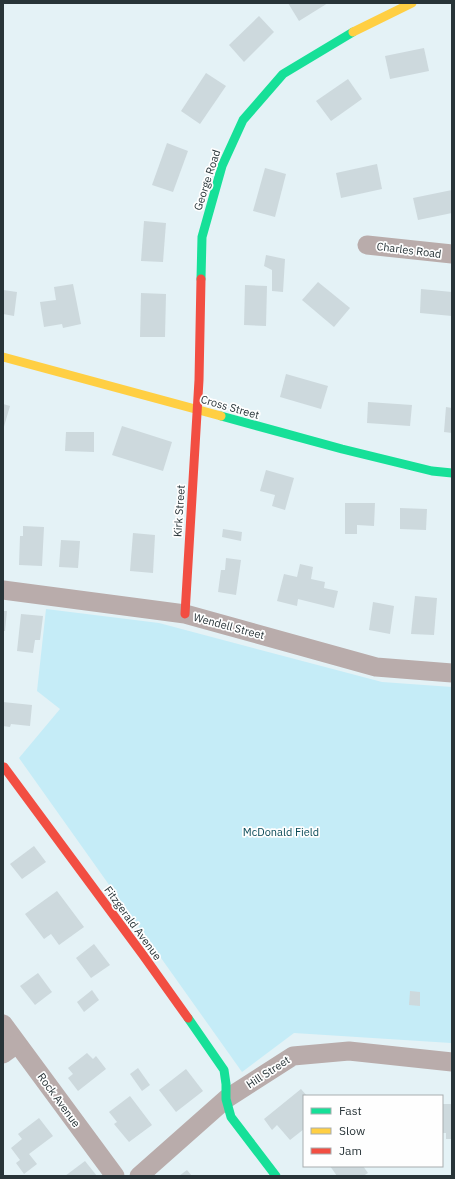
<svg xmlns="http://www.w3.org/2000/svg" width="455" height="1179" font-family="'IBM Plex Sans',sans-serif">
<rect width="100%" height="100%" fill="#e4f2f6"/>
<polygon fill="#c5ecf7" points="46,609 159,623 382,682 452,687 451,1043 294,1033 242,1072 19,758 60,709 37,691"/>
<g fill="#cdd9dd">
<polygon points="288,3 328,3 299,21"/>
<polygon points="259,16 274,32 244,62 229,45"/>
<polygon points="424,48 429,71 390,79 385,56"/>
<polygon points="206,73 226,86 200,124 181,111"/>
<polygon points="348,79 362,99 331,121 316,101"/>
<polygon points="167,143 188,151 173,192 152,185"/>
<polygon points="377,164 382,189 341,198 336,173"/>
<polygon points="265,168 286,174 275,217 253,211"/>
<polygon points="452,190 452,213 418,220 413,198"/>
<polygon points="144,221 166,223 163,262 141,261"/>
<polygon points="266,255 285,259 283,292 272,291 272,270 264,266"/>
<polygon points="318,282 350,308 334,327 302,300"/>
<polygon points="73,284 81,324 63,328 62,324 44,327 40,302 56,300 54,287"/>
<polygon points="245,285 267,286 266,326 244,325"/>
<polygon points="421,289 452,292 452,316 420,313"/>
<polygon points="3,290 17,292 14,316 3,314"/>
<polygon points="141,293 166,294 165,337 140,337"/>
<polygon points="286,374 328,386 321,409 280,397"/>
<polygon points="368,402 412,405 410,426 367,423"/>
<polygon points="3,404 10,406 3,430"/>
<polygon points="446,407 452,408 452,433 444,432"/>
<polygon points="122,426 172,442 163,471 112,455"/>
<polygon points="66,432 94,432 94,452 65,451"/>
<polygon points="266,470 294,478 285,510 272,506 275,495 260,491"/>
<polygon points="345,503 375,503 374,526 357,525 357,534 345,534"/>
<polygon points="400,508 427,509 426,530 400,529"/>
<polygon points="23,526 44,527 42,566 19,565 20,536 23,536"/>
<polygon points="223,529 242,532 241,541 222,537"/>
<polygon points="133,533 155,535 153,573 130,571"/>
<polygon points="61,540 80,541 78,568 59,567"/>
<polygon points="226,558 241,560 236,595 218,592 221,570 225,570"/>
<polygon points="300,564 313,567 311,579 325,582 324,588 338,591 334,608 298,599 297,606 277,601 284,574 297,577"/>
<polygon points="415,596 437,598 434,635 411,634"/>
<polygon points="373,602 394,606 390,634 369,630"/>
<polygon points="3,611 7,611 5,631 3,631"/>
<polygon points="21,614 43,616 40,640 35,640 33,653 17,651"/>
<polygon points="3,702 32,705 30,726 11,724 10,727 3,726"/>
<polygon points="34,846 46,862 22,879 10,864"/>
<polygon points="57,891 84,927 59,945 51,934 44,939 25,914"/>
<polygon points="94,944 110,965 91,978 76,958"/>
<polygon points="38,973 52,992 35,1005 20,986"/>
<polygon points="92,990 99,1000 84,1012 77,1002"/>
<polygon points="410,991 420,992 420,1006 409,1005"/>
<polygon points="87,1053 93,1059 96,1056 106,1069 78,1091 68,1078 73,1074 68,1068"/>
<polygon points="138,1068 150,1085 142,1091 130,1074"/>
<polygon points="186,1069 203,1091 176,1112 159,1090"/>
<polygon points="301,1089 307,1096 304,1096 304,1129 290,1140 277,1125 272,1130 264,1119"/>
<polygon points="130,1096 152,1125 129,1142 114,1124 117,1122 109,1112"/>
<polygon points="442,1104 452,1104 452,1139 446,1139 446,1133 442,1133"/>
<polygon points="39,1118 53,1136 29,1154 37,1164 24,1174 16,1163 20,1160 11,1148 22,1139 18,1134"/>
<polygon points="85,1161 97,1176 65,1176"/>
<polygon points="330,1166 363,1166 368,1173 363,1176 337,1176"/>
<polygon points="187,1170 192,1176 179,1176"/>
</g>
<g fill="none" stroke-linecap="round" stroke-linejoin="round">
<g stroke="#b9acab" stroke-width="19">
<polyline points="367,245 452,254"/>
<polyline points="3,590 185,614 376,667 452,673"/>
<polyline points="3,1024 115,1176"/>
<polyline points="3,1054 17,1044"/>
<polyline points="139,1176 226,1099 293,1056 349,1051 452,1062"/>
</g>
<g stroke="#16e098" stroke-width="9">
<polyline points="201,279 202,237 222,166 243,120 283,74 353,32"/>
<polyline points="221,416 342,449 432,471 452,473"/>
<polyline points="188,1018 224,1070 226,1084 226,1099 231,1117 276,1176"/>
</g>
<g stroke="#ffcf43" stroke-width="9">
<polyline points="353,32 412,3"/>
<polyline points="3,357 221,416"/>
</g>
<g stroke="#f24e42" stroke-width="9">
<polyline points="185,614 199,380 201,279"/>
<polyline points="4,767 143,955 188,1018"/>
</g>
</g>
<g text-anchor="middle" dominant-baseline="central" stroke-width="3.5" stroke-linejoin="round" paint-order="stroke">
<g font-size="11" fill="#283438" stroke="#fefefe">
<text transform="translate(207 180) rotate(-72)">George Road</text>
<text transform="translate(409 250) rotate(7)">Charles Road</text>
<text transform="translate(230 407) rotate(16)">Cross Street</text>
<text transform="translate(179 511) rotate(-86)">Kirk Street</text>
<text transform="translate(229 626) rotate(15)">Wendell Street</text>
<text transform="translate(133 923) rotate(54)">Fitzgerald Avenue</text>
<text transform="translate(268 1072) rotate(-33)">Hill Street</text>
<text transform="translate(59 1100) rotate(54)">Rock Avenue</text>
</g>
<g font-size="11" fill="#074856" stroke="#fefefe">
<text x="281" y="832">McDonald Field</text>
</g>
</g>
<rect width="455" height="1179" fill="none" stroke="#283438" stroke-width="8"/>
<rect x="303" y="1095" width="140" height="72" fill="#fefefe" stroke="#a8adaf"/>
<rect x="311" y="1108" width="20" height="6" fill="#16e098" stroke="#a8adaf"/>
<text x="339" y="1115" font-size="12" fill="#283438">Fast</text>
<rect x="311" y="1128" width="20" height="6" fill="#ffcf43" stroke="#a8adaf"/>
<text x="339" y="1135" font-size="12" fill="#283438">Slow</text>
<rect x="311" y="1148" width="20" height="6" fill="#f24e42" stroke="#a8adaf"/>
<text x="339" y="1155" font-size="12" fill="#283438">Jam</text>
</svg>
